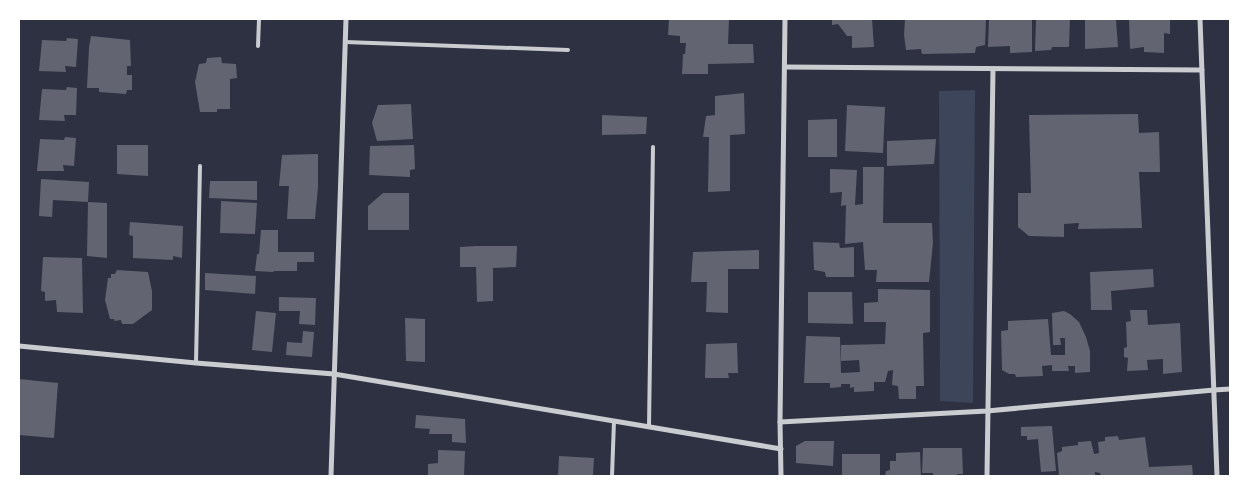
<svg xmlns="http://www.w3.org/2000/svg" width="1249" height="495" font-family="Roboto,sans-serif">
<rect width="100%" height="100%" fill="#2d3142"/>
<polygon fill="#3c4559" points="975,90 973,403 940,401 939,91"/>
<g fill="#626471">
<polygon points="669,19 729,19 728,44 753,44 754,63 708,64 708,74 682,74 683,54 685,54 686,43 680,43 680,36 668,35"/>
<polygon points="832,19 872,19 874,47 852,48 852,36 847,36 838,24 832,25"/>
<polygon points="905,19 986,19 985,45 976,47 975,53 922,54 921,49 906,50 904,35"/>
<polygon points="989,19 1032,19 1032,52 1010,53 1010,46 988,47"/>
<polygon points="1036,19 1070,19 1069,47 1052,47 1051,50 1035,51"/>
<polygon points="1085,19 1116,19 1118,47 1085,49"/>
<polygon points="1129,19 1170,19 1170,34 1164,33 1164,53 1144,52 1144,47 1130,49"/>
<polygon points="91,36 130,40 131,66 127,66 127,75 132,75 132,90 127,90 126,94 99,92 99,88 87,88 89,47"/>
<polygon points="67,38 78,39 76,67 65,66 66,72 39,71 42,40 66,41"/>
<polygon points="221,57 222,63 236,64 237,78 230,79 230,109 217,109 217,112 200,112 195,82 199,64 206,63 207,58"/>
<polygon points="67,87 77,88 76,115 64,115 65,121 39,120 42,89 66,90"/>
<polygon points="744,93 745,134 730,135 730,191 708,192 709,137 703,137 706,116 715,115 715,96"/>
<polygon points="411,104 413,139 377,141 372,123 378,105"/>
<polygon points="847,105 885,107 883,153 845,151"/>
<polygon points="1138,114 1139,133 1159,132 1160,172 1139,172 1142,228 1078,229 1079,223 1064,224 1064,237 1029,236 1018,227 1018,193 1031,193 1029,115"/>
<polygon points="602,115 647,117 646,134 602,135"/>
<polygon points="837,119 837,157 808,157 808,120"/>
<polygon points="65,137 76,138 74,166 63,165 64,171 37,171 40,139 64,140"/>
<polygon points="936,139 934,164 887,166 887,141"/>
<polygon points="117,145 148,145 148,176 117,174"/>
<polygon points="414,145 415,169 410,170 410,177 369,175 370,146"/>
<polygon points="318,154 318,187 315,219 287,219 289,186 279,186 282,155"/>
<polygon points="863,167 884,167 883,223 932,223 933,243 929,282 876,282 877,270 865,270 863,242 845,244 846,205 841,206 842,192 830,193 830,169 857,170 855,205 863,204"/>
<polygon points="41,179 89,182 88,202 107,203 107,258 87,256 88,202 53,200 52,217 39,216"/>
<polygon points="210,181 257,181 257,200 209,198"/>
<polygon points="383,193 409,193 409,230 368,230 368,206"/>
<polygon points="221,201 257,203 255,234 220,233"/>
<polygon points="130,222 183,226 182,258 173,256 173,260 133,258 133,236 129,235"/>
<polygon points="261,230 278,230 278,252 314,252 314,262 297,262 297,271 274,271 273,272 255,271 257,254 259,254"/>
<polygon points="813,242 839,243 840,248 854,247 854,277 826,277 825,272 814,270"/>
<polygon points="476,246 517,246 516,267 493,268 493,301 477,302 476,267 460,267 460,247"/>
<polygon points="759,250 759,269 728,269 728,313 706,312 707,282 691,282 693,252"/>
<polygon points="43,257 82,258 83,313 57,312 56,300 45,301 45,292 41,291"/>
<polygon points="1153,269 1154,287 1111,291 1112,310 1091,310 1090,272"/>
<polygon points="117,270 148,272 152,291 152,310 133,324 122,324 121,320 114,321 114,319 110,319 105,300 108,278 111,278 111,274 115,274"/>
<polygon points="205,273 256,276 255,294 205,290"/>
<polygon points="878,289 930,290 930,332 923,333 924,386 916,386 916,399 899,399 898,386 892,385 893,370 888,371 885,382 874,382 874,391 854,392 854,387 850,388 850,384 841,384 841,387 830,388 830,383 804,383 806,336 840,337 841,373 860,372 859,360 841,361 841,345 885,344 886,322 864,322 864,303 878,302"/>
<polygon points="808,292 852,292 853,324 808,323"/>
<polygon points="279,297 316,298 315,325 299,324 300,311 279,311"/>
<polygon points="1130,310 1147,310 1148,325 1180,323 1182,372 1163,374 1163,359 1147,360 1148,370 1127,371 1128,358 1124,357 1124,348 1127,347 1126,322 1131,321"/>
<polygon points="256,311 276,313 272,352 252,350"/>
<polygon points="1064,311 1070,314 1079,322 1086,337 1090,351 1090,372 1075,373 1075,366 1068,366 1069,371 1052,371 1052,365 1042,366 1043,376 1016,377 1015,374 1009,374 1002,370 1001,331 1008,330 1008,321 1048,319 1051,355 1065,355 1065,338 1060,338 1061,345 1053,345 1052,313"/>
<polygon points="405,318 425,319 425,362 406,361"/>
<polygon points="303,331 314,332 312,357 286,355 287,342 302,343"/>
<polygon points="737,343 738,373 728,373 729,378 705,378 706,344"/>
<polygon points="19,379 58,383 54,438 19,435"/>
<polygon points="416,415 465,419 466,443 452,442 452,434 429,434 430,429 415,428"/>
<polygon points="1052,426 1056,471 1041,472 1038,439 1027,440 1027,436 1021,436 1021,427"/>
<polygon points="1118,436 1119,440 1145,437 1149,467 1192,465 1193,476 1101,476 1100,473 1095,472 1095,476 1059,476 1057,453 1062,451 1062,447 1078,445 1078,442 1091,441 1094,454 1099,453 1098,442 1105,441 1105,437"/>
<polygon points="805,441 834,441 833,466 796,463 796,446"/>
<polygon points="923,448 962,448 963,474 957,474 957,476 933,476 933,473 922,473"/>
<polygon points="438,450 465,451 464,476 428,476 428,464 438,463"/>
<polygon points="920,452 921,476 885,476 886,471 890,470 890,461 896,461 896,453"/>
<rect x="842" y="454" width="38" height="22"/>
<polygon points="559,456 594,458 593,476 558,476"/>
</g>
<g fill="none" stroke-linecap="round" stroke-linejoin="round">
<g stroke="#caccd0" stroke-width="4">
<polyline points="345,42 568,50"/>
<polyline points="258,46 259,19"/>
<polyline points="196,363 200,166"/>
<polyline points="649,427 653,147"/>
<polyline points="612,476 614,421"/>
</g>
<g stroke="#caccd0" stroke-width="5">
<polyline points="1200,19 1217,476"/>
<polyline points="785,67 1202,70"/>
<polyline points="19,346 196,363 334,374 781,449"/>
<polyline points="780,422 987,411 1214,390 1230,389"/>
<polyline points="331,476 346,19"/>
<polyline points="781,476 780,422 785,19"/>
<polyline points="987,476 993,69"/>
</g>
</g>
<rect width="1249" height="495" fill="none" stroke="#ffffff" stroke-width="40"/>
</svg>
